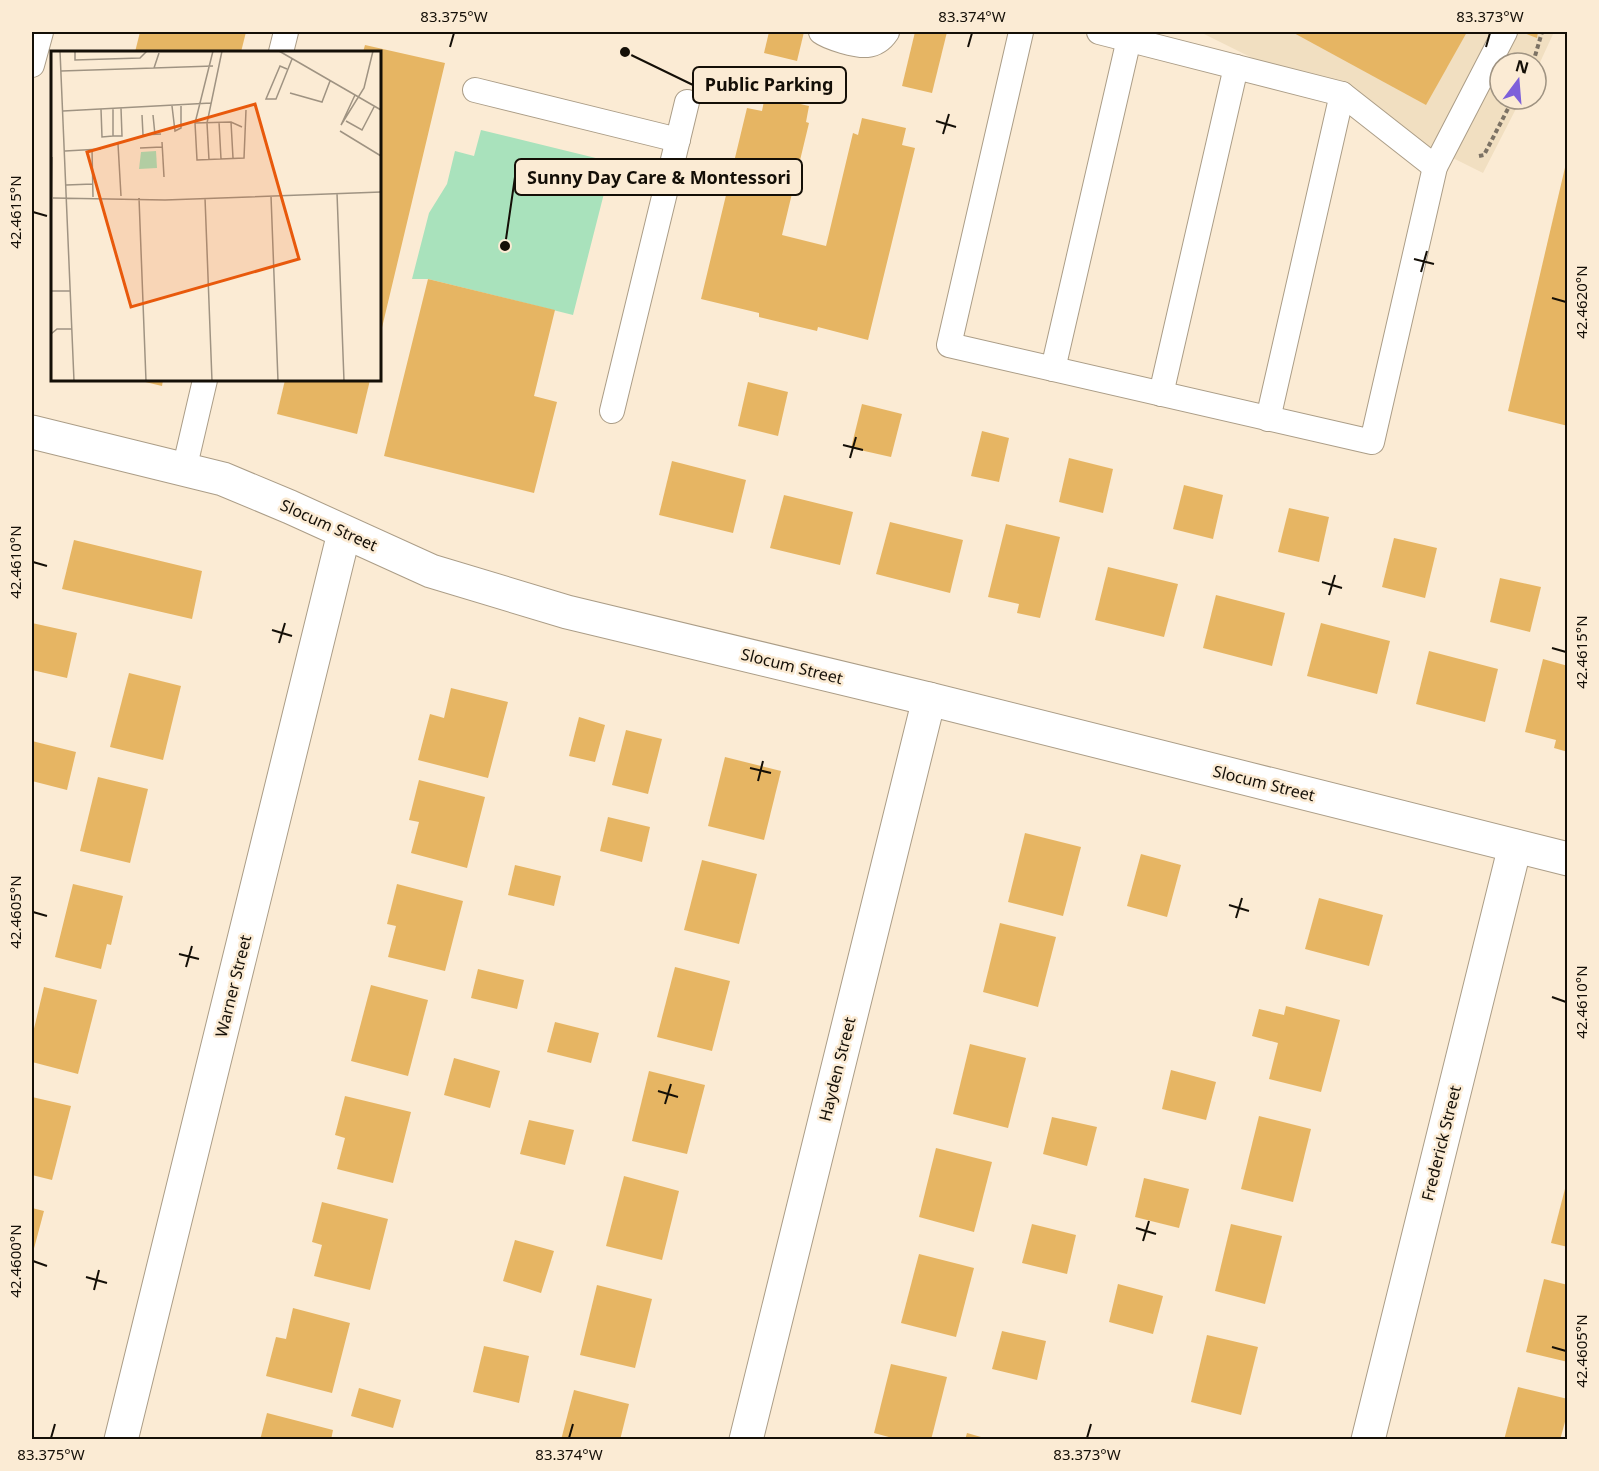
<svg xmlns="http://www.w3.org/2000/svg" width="1599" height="1471" font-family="'Noto Sans',sans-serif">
<rect width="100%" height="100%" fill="#fbebd4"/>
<polygon fill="#f1dfc1" points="1200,32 1554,32 1536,71 1536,63 1500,63 1500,99 1521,99 1483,173"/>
<polygon fill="#a9e2bc" points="481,130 612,162 573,315 428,279 412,279 429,213 447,184 455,151 474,156"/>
<g fill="#e6b563">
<polygon points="140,32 246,32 241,52 135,52"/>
<polygon points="769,32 804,32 797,61 764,53"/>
<polygon points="915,32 947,32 932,93 902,86"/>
<polygon points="1292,32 1467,32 1426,105"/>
<polygon points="1522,32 1538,32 1537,38 1529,35"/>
<polygon points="365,45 445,63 380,336 380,52 363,52"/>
<polygon points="765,96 809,106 806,122 809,123 782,235 826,246 853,133 858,135 862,118 906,128 902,145 915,148 868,340 818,327 817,331 759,317 759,313 701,299 747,108 762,111"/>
<polygon points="1567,159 1568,159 1568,426 1508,411"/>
<polygon points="428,279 555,310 534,396 557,402 534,493 384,456"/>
<polygon points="137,380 163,380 162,386"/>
<polygon points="285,380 370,380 357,434 277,414"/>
<polygon points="748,382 788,392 778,436 738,426"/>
<polygon points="862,404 902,414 891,457 851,448"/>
<polygon points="982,431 1009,438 999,482 971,476"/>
<polygon points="1069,458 1113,469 1103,513 1059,502"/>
<polygon points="672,461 746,480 733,533 659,515"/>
<polygon points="1184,485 1223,495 1213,539 1173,529"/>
<polygon points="784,495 853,512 840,565 770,548"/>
<polygon points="1289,508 1329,517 1319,562 1278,552"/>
<polygon points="890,522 963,540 950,593 876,574"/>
<polygon points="1006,524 1060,537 1040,618 1017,613 1019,604 988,597"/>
<polygon points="1394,538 1437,548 1425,598 1382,587"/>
<polygon points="74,540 202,571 192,619 62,589"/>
<polygon points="1108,567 1178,584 1164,637 1095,620"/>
<polygon points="1500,578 1541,587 1530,632 1490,622"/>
<polygon points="1216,595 1285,613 1272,666 1203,648"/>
<polygon points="32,623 77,633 67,678 32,670"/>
<polygon points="1321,623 1390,641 1377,694 1307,676"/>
<polygon points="1429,651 1498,669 1485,722 1416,704"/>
<polygon points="1543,659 1568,666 1568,752 1554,748 1556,740 1525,732"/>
<polygon points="129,673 181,686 163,760 110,747"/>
<polygon points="451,688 508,702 488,778 418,760 430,714 444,718"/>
<polygon points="579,717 605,725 595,762 569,756"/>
<polygon points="626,730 662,739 648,794 612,785"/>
<polygon points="32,741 76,752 67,790 32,781"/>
<polygon points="725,757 781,771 764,840 708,826"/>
<polygon points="98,777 148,789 130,863 80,851"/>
<polygon points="419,780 485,797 467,868 411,853 419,822 409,820"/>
<polygon points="608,817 650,827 642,862 600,851"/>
<polygon points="1025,833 1081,847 1063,916 1008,902"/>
<polygon points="1141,854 1181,865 1167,917 1127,906"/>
<polygon points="702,860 757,874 739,944 684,930"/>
<polygon points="515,865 561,876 554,906 508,895"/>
<polygon points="73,884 123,896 111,945 107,944 101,969 55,957"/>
<polygon points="397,884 463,901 445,971 388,957 396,926 387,924"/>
<polygon points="1319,898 1383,915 1369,966 1305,949"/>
<polygon points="1000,923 1056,937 1038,1007 983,992"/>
<polygon points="675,967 730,981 712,1051 657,1037"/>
<polygon points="478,969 524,980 517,1009 471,998"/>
<polygon points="371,985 428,1000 408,1076 351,1061"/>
<polygon points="44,987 97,1000 78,1074 32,1062 32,1037"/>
<polygon points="1286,1006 1340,1020 1321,1092 1269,1079 1278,1043 1252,1036 1259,1009 1284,1015"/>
<polygon points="555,1022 599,1033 591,1063 547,1052"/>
<polygon points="970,1044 1026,1058 1008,1128 953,1114"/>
<polygon points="454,1058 500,1071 490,1108 444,1095"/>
<polygon points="1171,1070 1216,1082 1206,1120 1162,1109"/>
<polygon points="649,1071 705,1085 687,1154 632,1141"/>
<polygon points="345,1096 411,1112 393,1183 337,1169 345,1138 335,1135"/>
<polygon points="32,1097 71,1106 52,1180 32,1175"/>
<polygon points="1259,1116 1311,1129 1293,1202 1241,1189"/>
<polygon points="1052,1117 1097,1127 1087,1166 1043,1154"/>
<polygon points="529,1120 574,1130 565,1165 520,1154"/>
<polygon points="936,1148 992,1162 974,1232 919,1217"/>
<polygon points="624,1176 679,1191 662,1260 606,1246"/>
<polygon points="1144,1178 1189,1189 1179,1228 1135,1217"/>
<polygon points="1567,1181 1568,1181 1568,1247 1551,1243"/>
<polygon points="322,1202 388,1219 370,1290 314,1276 322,1245 312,1242"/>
<polygon points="32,1208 44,1211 32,1256"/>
<polygon points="1032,1224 1076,1235 1067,1274 1022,1263"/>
<polygon points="1231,1224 1282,1236 1265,1304 1215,1291"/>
<polygon points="515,1240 554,1251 541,1293 503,1281"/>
<polygon points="919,1254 974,1268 956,1337 901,1323"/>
<polygon points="1544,1279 1568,1285 1568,1362 1526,1352"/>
<polygon points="1118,1284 1163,1296 1153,1334 1109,1322"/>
<polygon points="597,1285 652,1299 635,1368 580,1355"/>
<polygon points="293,1308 350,1323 332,1393 266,1376 276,1337 286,1339"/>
<polygon points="1002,1331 1046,1341 1037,1380 992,1369"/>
<polygon points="1207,1335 1258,1347 1241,1415 1191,1402"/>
<polygon points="484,1346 529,1356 519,1403 473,1392"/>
<polygon points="891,1364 947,1377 931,1440 900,1440 874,1433"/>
<polygon points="1518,1387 1568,1399 1568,1411 1560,1440 1504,1440"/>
<polygon points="359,1388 401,1400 393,1428 351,1416"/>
<polygon points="574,1390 629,1404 620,1440 561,1440"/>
<polygon points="267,1413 333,1430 331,1440 260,1440"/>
<polygon points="967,1433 988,1439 987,1440 965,1440"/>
</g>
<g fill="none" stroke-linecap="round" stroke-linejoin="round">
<g stroke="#ab9d87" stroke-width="26">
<g id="service">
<path d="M821,32c8,6 36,14 46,13 9,-1 16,-7 20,-13"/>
<polyline points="1021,32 949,345 1372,442 1435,167 1505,32"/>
<polyline points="1099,32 1342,94 1435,167"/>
<polyline points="281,52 286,32"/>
<polyline points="32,65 41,32"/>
<polyline points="475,90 678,140"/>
<polyline points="1053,369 1129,39 1132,32"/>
<polyline points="1161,394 1236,67"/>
<polyline points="612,411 687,102"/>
<polyline points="1268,419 1342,94"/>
<polyline points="184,470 205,380"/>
</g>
</g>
<g stroke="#ab9d87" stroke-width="35">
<g id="minor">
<polyline points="32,432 223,479 290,507 431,571 567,612 929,699 1568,859"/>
<polyline points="121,1440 344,533"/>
<polyline points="746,1440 929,699"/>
<polyline points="1368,1440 1515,846"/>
</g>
</g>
<g stroke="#7c7264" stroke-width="4" stroke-dasharray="4.5 3" stroke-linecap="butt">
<polyline points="1533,63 1542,32"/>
<polyline points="1479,156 1484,155 1513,99"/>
</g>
<use href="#service" stroke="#fff" stroke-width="24"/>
<use href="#minor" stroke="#fff" stroke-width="33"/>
</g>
<path fill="none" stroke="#140f07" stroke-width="2" d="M450,47l4,-14M968,47l4,-14M1486,47l4,-14M936,121l20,6M943,134l6,-20M33,212l14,4M1414,259l20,5M1421,272l6,-21M1552,298l14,4M843,445l20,5M850,458l6,-21M33,562l14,4M1322,582l20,6M1329,595l6,-20M272,630l20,6M279,643l6,-20M1552,648l14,4M750,768l21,5M758,781l5,-20M1229,905l20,6M33,912l14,4M1236,918l6,-20M179,954l20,5M186,967l6,-21M1552,997l14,5M658,1091l20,6M665,1104l6,-20M1136,1228l20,6M1143,1241l6,-20M33,1261l14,5M86,1277l21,6M94,1290l5,-20M1552,1347l14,4M51,1438l4,-14M569,1438l4,-14M1087,1438l4,-14"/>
<g text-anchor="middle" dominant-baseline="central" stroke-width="5" stroke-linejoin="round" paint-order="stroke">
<g font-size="16" fill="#140f07" stroke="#fbebd4">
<text transform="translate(329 525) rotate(24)">Slocum Street</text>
<text transform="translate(792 666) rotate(14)">Slocum Street</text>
<text transform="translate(1264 783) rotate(14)">Slocum Street</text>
<text transform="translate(233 986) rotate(-76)">Warner Street</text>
<text transform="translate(837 1069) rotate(-76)">Hayden Street</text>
<text transform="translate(1441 1143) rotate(-76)">Frederick Street</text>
</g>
</g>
<g transform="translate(51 51)">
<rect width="330" height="330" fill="#fbebd4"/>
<path d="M105,100l1,17 -18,1 2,-17z" fill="#a9e2bc"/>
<path fill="none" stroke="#9f9382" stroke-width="1.5" d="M9,0l14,330M24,0v9l65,-2 7,-7M162,0l-18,72 2,37 47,-2 2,-48M228,0l102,59M108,2l-5,15 59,-2M236,18l-7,-3 -14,33h10l16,-40M10,20l93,-3M239,42l32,9 8,-21M304,44l-14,30 23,-37 9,-37M121,55l3,25 6,-3v-22M50,58l1,28 11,-1h9l-1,-28M62,58v27M12,60l148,-8M91,64l1,20 18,-1M102,64l2,20M295,70l16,9 12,-23M168,71l2,37M180,71l2,36M144,72l36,-1 11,5M289,80l41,25M111,91l2,35M67,93l3,52M89,97l22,-1M41,98l1,48M14,100l36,-2M158,109l-2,-37 15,-72M15,134l27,-1M286,142l7,188M220,145l7,185M2,147l112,2 216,-8M88,147l7,183M154,147l7,183M0,181l1,-75M0,240h19M0,283l6,-5h15"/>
<path fill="#e8590c" fill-opacity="0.15" stroke="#e8590c" stroke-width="3" d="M204,53l44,155 -168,48 -44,-155z"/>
<rect width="330" height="330" fill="none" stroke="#140f07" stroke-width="3"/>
</g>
<path fill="none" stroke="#140f07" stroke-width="2" d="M625 52L693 85M505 246L515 177"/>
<g fill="#140f07" stroke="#fbebd4" stroke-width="2">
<circle cx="625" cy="52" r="6"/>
<circle cx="505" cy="246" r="6"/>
</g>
<g fill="#fbebd4" stroke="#140f07" stroke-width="2">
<rect x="693" y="67" width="153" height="36" rx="6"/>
<rect x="515" y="159" width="287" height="36" rx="6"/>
</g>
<g font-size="18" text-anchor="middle" font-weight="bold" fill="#140f07">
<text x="769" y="91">Public Parking</text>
<text x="659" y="184">Sunny Day Care &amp; Montessori</text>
</g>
<rect width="1599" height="1471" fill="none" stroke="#fbebd4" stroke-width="66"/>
<g transform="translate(1518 81) rotate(16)"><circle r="28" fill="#fbebd4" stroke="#9f9382" stroke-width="1.5"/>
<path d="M0-4.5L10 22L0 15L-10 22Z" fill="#7d60da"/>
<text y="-9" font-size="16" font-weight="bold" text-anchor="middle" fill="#140f07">N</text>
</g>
<rect x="33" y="33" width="1533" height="1405" fill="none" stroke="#140f07" stroke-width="2"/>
<g font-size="15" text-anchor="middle" fill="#140f07">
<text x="454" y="22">83.375°W</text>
<text x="972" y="22">83.374°W</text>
<text x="1490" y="22">83.373°W</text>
<text transform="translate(16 212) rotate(-90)" y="5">42.4615°N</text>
<text transform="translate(1582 302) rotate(-90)" y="5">42.4620°N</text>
<text transform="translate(16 562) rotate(-90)" y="5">42.4610°N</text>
<text transform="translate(1582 652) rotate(-90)" y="5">42.4615°N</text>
<text transform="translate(16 912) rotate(-90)" y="5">42.4605°N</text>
<text transform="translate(1582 1002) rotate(-90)" y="5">42.4610°N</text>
<text transform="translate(16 1261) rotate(-90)" y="5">42.4600°N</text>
<text transform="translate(1582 1351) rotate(-90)" y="5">42.4605°N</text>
<text x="51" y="1460">83.375°W</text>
<text x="569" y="1460">83.374°W</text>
<text x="1087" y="1460">83.373°W</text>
</g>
</svg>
